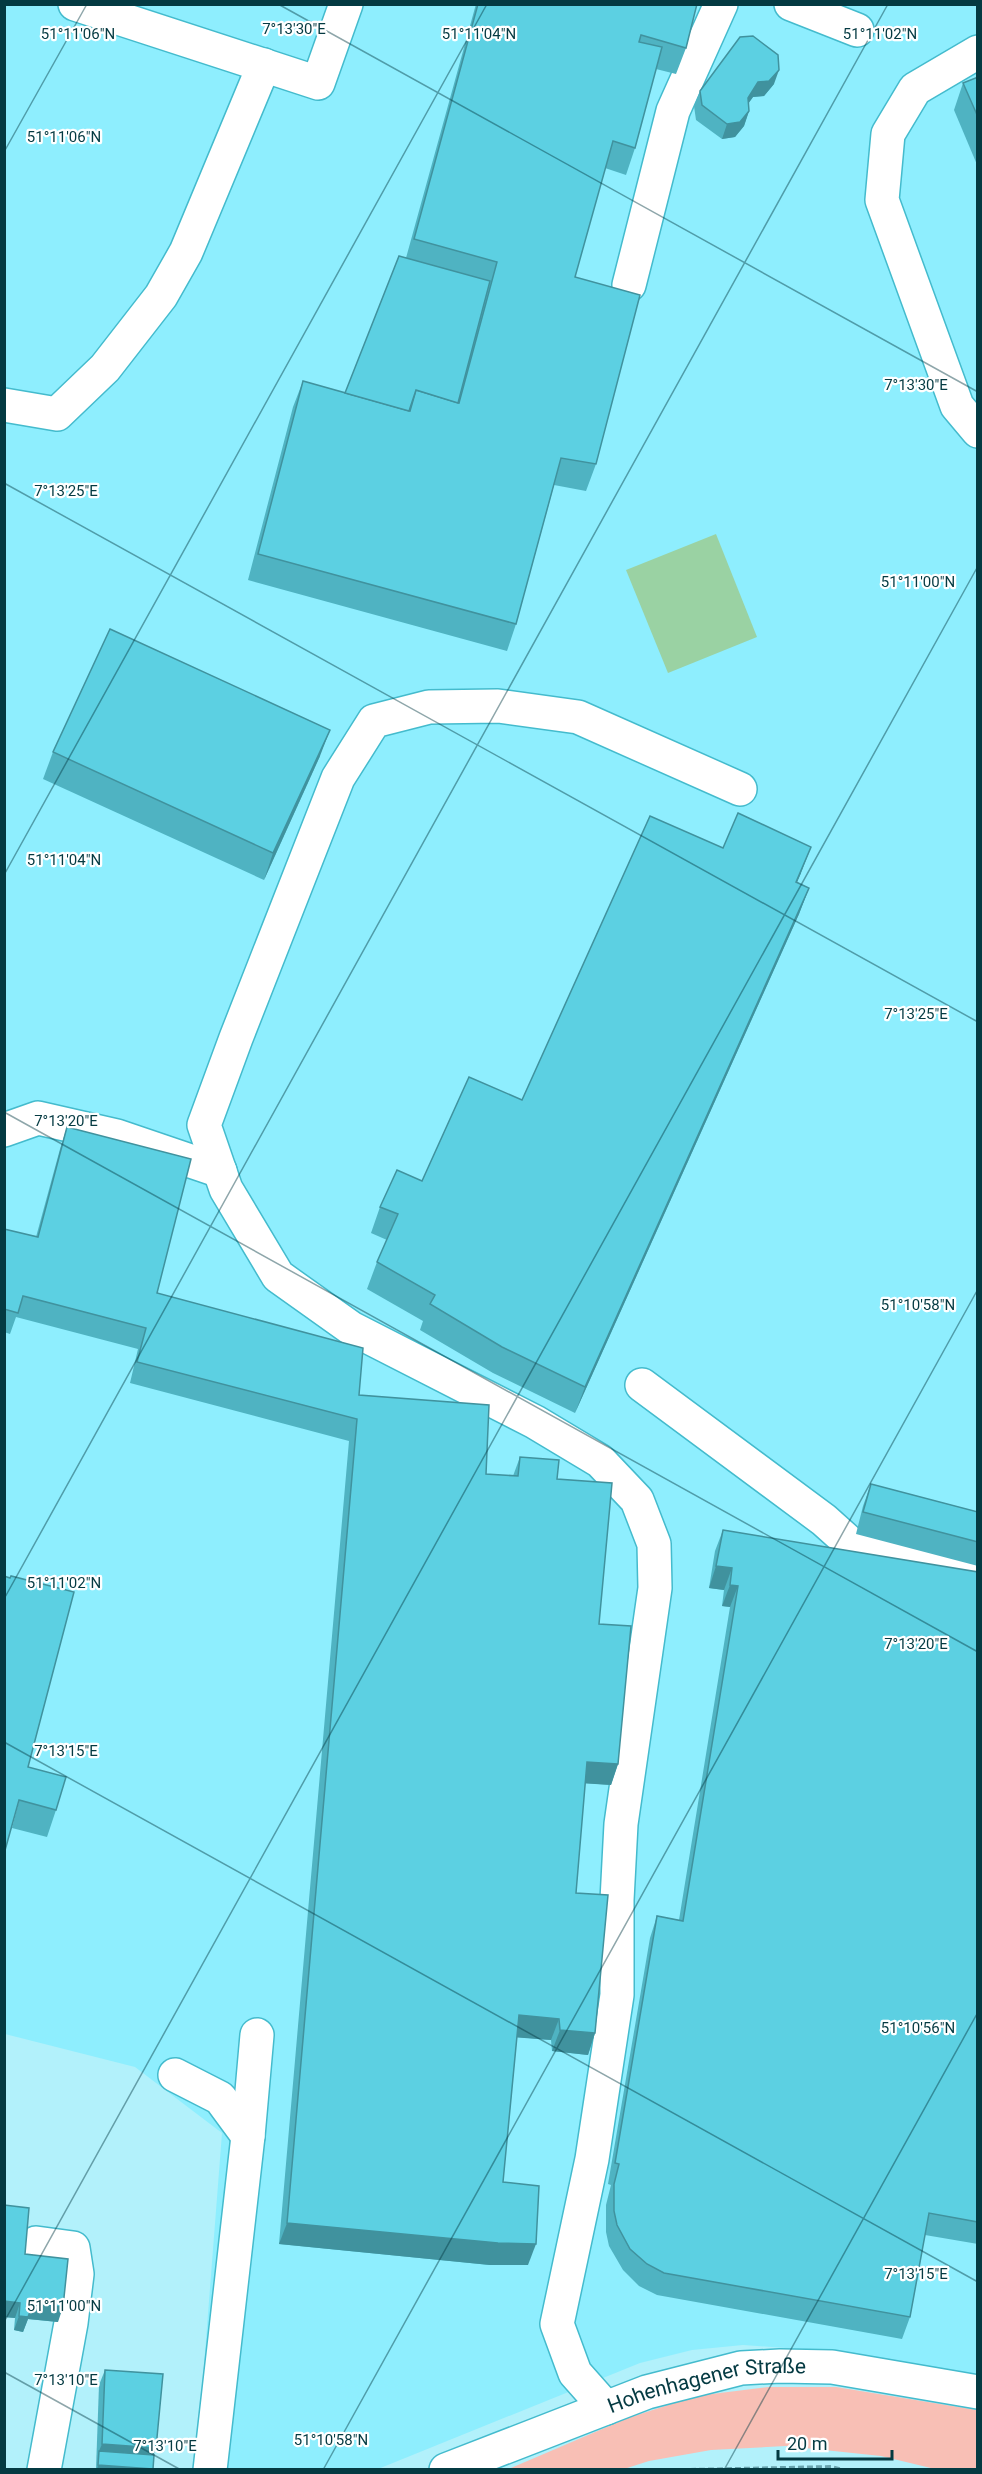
<svg xmlns="http://www.w3.org/2000/svg" width="982" height="2474" font-family="Roboto,sans-serif">
  <style>
    .built { fill: #8eeefe }
    .green { fill: #f8bfb5 }
    .water { fill: #9ad2a3 }
    .lines { fill: none; stroke-linecap: round; stroke-linejoin: round }
    .minor-casing { stroke: #44bbcd; stroke-width: 36 }
    .path { stroke: #68a3ad; stroke-width: 4; stroke-dasharray: 6 3; stroke-linecap: butt }
    .minor { stroke: #fff; stroke-width: 33 }
    .wall { fill: #4fb3c2 }
    .shaded-wall { fill: #40929e }
    .building { fill: #5cd0e2; stroke: #40929e; stroke-width: 1.5 }
    .ticks { fill: none; stroke: #043a42; stroke-width: 1.5; stroke-opacity: 0.45 }
    .labels { text-anchor: middle; stroke-width: 4.5; stroke-linejoin: round; paint-order: stroke }
    .street-label { font-size: 21px; fill: #043a42; stroke: #fff }
    .ticks-label { font-size: 15px; text-anchor: middle; fill: #043a42; stroke: #fff; stroke-width: 4.5; stroke-linejoin: round; paint-order: stroke }
  </style>
  <rect width="100%" height="100%" fill="#b2f1fb"/>
  <polygon class="built" points="4,5 977,5 977,2374 848,2354 786,2348 743,2345 692,2350 640,2363 378,2469 196,2469 222,2133 135,2067 5,2034"/>
  <polygon class="green" points="768,2387 836,2387 977,2410 977,2469 935,2469 881,2456 786,2446 711,2450 649,2461 624,2469 506,2470 628,2418 696,2396"/>
  <polygon class="water" points="716,534 757,637 668,673 626,570"/>
  <g class="lines">
    <g class="minor-casing">
      <g id="minor">
        <polyline points="75,4 318,83 346,4"/>
        <polyline points="791,4 857,30"/>
        <polyline points="978,52 915,89 888,134 882,200 957,406 978,431"/>
        <polyline points="629,285 673,111 721,4"/>
        <polyline points="4,405 57,414 105,368 161,296 186,252 264,65"/>
        <polyline points="4,1130 38,1118 117,1136 220,1171"/>
        <polyline points="642,1385 824,1520 853,1546 978,1576"/>
        <polyline points="175,2075 220,2098 248,2136"/>
        <polyline points="36,2243 73,2248 77,2274 71,2323 44,2470"/>
        <polyline points="606,2408 575,2373 557,2324 592,2159 617,1995 617,1900 621,1824 655,1588 654,1544 637,1500 600,1461 535,1422 351,1328 278,1276 226,1189 204,1125 236,1038 338,778 374,721 429,707 498,706 578,717 740,789"/>
        <polyline points="210,2470 248,2136 257,2035"/>
        <path id="s1" d="M446 2470 647 2392 741 2368 780 2366 832 2367 978 2392"/>
      </g>
    </g>
    <polyline class="path" points="690,2470 831,2467 843,2470"/>
    <use href="#minor" class="minor"/>
  </g>
  <g class="wall">
    <polygon points="476,4 697,4 686,48 676,74 656,69 635,148 626,175 605,168 575,277 596,464 586,491 554,485 516,624 507,651 248,580 293,407 303,381 345,393 406,258"/>
    <polygon points="978,77 978,167 954,110 963,83"/>
    <polygon points="774,84 764,96 753,97 748,104 749,111 744,126 735,137 722,139 696,120 694,106 700,91"/>
    <polygon points="53,752 320,756 264,880 43,779"/>
    <polygon points="723,848 801,873 797,882 809,888 799,914 575,1413 493,1373 420,1330 423,1321 367,1289 377,1262 387,1240 371,1233 380,1207 422,1181 522,1100"/>
    <polygon points="67,1127 157,1293 359,1395 486,1474 513,1476 520,1457 557,1479 599,1624 618,1764 611,1785 585,1783 576,1893 595,2033 588,2055 552,2051 551,2040 517,2037 503,2182 528,2265 490,2265 279,2244 349,1441 130,1383 138,1349 16,1317 10,1334 4,1332 4,1229 36,1237 60,1149"/>
    <polygon points="871,1484 978,1512 978,1566 856,1534 863,1506"/>
    <polygon points="723,1530 978,1572 978,2244 925,2235 910,2317 902,2339 657,2295 639,2286 623,2270 609,2246 606,2232 606,2205 611,2185 608,2184 650,1938 657,1916 679,1920 730,1607 722,1606 724,1590 709,1588 715,1551"/>
    <polygon points="28,1767 56,1810 47,1837 12,1828"/>
    <polygon points="4,2205 25,2254 58,2322 28,2319 23,2332 14,2330 15,2318 4,2317"/>
    <polygon points="105,2370 154,2455 153,2469 96,2469 99,2385"/>
  </g>
  <g class="shaded-wall">
    <polygon points="779,70 774,84 764,96 753,97 742,112 748,98 758,82"/>
    <polygon points="749,111 744,126 735,137 722,139 727,124"/>
    <polygon points="330,730 320,756 264,880 273,853"/>
    <polygon points="811,847 801,873 786,908 796,882"/>
    <polygon points="809,888 799,914 575,1413 585,1387"/>
    <polygon points="716,1566 732,1568 724,1590 709,1588"/>
    <polygon points="730,1585 738,1586 730,1607 722,1606"/>
    <polygon points="587,1762 618,1764 611,1785 579,1783"/>
    <polygon points="519,2015 559,2019 551,2040 511,2037"/>
    <polygon points="560,2030 595,2033 588,2055 552,2051"/>
    <polygon points="287,2223 536,2244 528,2265 490,2265 279,2244"/>
    <polygon points="4,2301 20,2303 15,2318 4,2317"/>
    <polygon points="33,2304 63,2307 58,2322 28,2319 23,2332 14,2330 19,2316"/>
    <polygon points="102,2444 156,2448 151,2463 99,2451"/>
    <polygon points="98,2465 152,2469 97,2469"/>
  </g>
  <g class="building">
    <polygon points="478,4 697,4 686,48 641,35 639,42 662,47 635,148 613,141 575,277 640,295 596,464 561,458 516,624 258,554 303,381 410,411 416,390 459,403 497,262 414,239"/>
    <polygon points="753,36 778,55 779,70 769,81 758,82 748,98 749,111 740,122 727,124 702,105 700,91 740,37"/>
    <polygon points="978,77 978,117 963,83"/>
    <polygon points="399,256 490,281 458,403 416,390 409,411 345,393"/>
    <polygon points="110,629 330,730 273,853 53,752"/>
    <polygon points="738,813 811,847 796,882 809,888 585,1387 502,1347 430,1304 435,1295 377,1262 398,1214 380,1207 397,1170 422,1181 469,1077 522,1100 650,816 723,848"/>
    <polygon points="67,1127 191,1159 157,1293 363,1348 359,1395 489,1405 486,1474 518,1476 520,1457 559,1460 557,1479 612,1483 599,1624 631,1626 618,1764 587,1762 576,1893 608,1895 595,2033 560,2030 559,2019 519,2015 503,2182 539,2186 536,2244 498,2243 287,2223 357,1419 137,1362 146,1328 23,1296 18,1313 4,1309 4,1229 38,1237"/>
    <polygon points="871,1484 978,1512 978,1542 863,1512"/>
    <polygon points="723,1530 978,1572 978,2222 929,2213 910,2317 664,2273 647,2264 630,2249 617,2225 614,2211 614,2184 619,2164 615,2163 657,1916 683,1921 738,1586 730,1585 732,1568 716,1566"/>
    <polygon points="4,1576 10,1578 11,1576 74,1592 28,1767 66,1777 56,1810 19,1800 4,1854"/>
    <polygon points="4,2205 29,2208 25,2254 68,2259 63,2307 33,2304 28,2317 19,2316 20,2303 4,2301"/>
    <polygon points="105,2370 163,2374 156,2448 102,2444"/>
    <polygon points="99,2451 154,2455 153,2469 98,2465"/>
  </g>
  <path class="ticks" d="M278 4 978 392M4 152 87 4M4 483 978 1022M4 875 487 4M4 1112 978 1652M4 1599 888 4M4 1742 978 2282M4 2322 978 566M4 2372 181 2470M323 2470 978 1289M724 2470 978 2012"/>
  <g class="labels">
    <g class="street-label">
      <text dy="7" stroke="none"><textPath href="#s1" startOffset="276">Hohenhagener Straße</textPath></text>
    </g>
  </g>
  <g class="ticks-label">
    <text x="294" y="34">7°13'30"E</text>
    <text x="78" y="39">51°11'06"N</text>
    <text x="479" y="39">51°11'04"N</text>
    <text x="880" y="39">51°11'02"N</text>
    <text x="64" y="142">51°11'06"N</text>
    <text x="916" y="390">7°13'30"E</text>
    <text x="66" y="496">7°13'25"E</text>
    <text x="918" y="587">51°11'00"N</text>
    <text x="64" y="865">51°11'04"N</text>
    <text x="916" y="1019">7°13'25"E</text>
    <text x="66" y="1126">7°13'20"E</text>
    <text x="918" y="1310">51°10'58"N</text>
    <text x="64" y="1588">51°11'02"N</text>
    <text x="916" y="1649">7°13'20"E</text>
    <text x="66" y="1756">7°13'15"E</text>
    <text x="918" y="2033">51°10'56"N</text>
    <text x="916" y="2279">7°13'15"E</text>
    <text x="64" y="2311">51°11'00"N</text>
    <text x="66" y="2385">7°13'10"E</text>
    <text x="331" y="2445">51°10'58"N</text>
    <text x="165" y="2451">7°13'10"E</text>
  </g>
  <rect width="982" height="2474" fill="none" stroke="#043a42" stroke-width="12"/>
  <path d="M778 2450v9h114v-9" fill="none" stroke="#043a42" stroke-width="3"/>
  <text x="787" y="2450" font-size="18" fill="#043a42" stroke="#ffffff" stroke-width="4.5" paint-order="stroke">20 m</text>
</svg>
